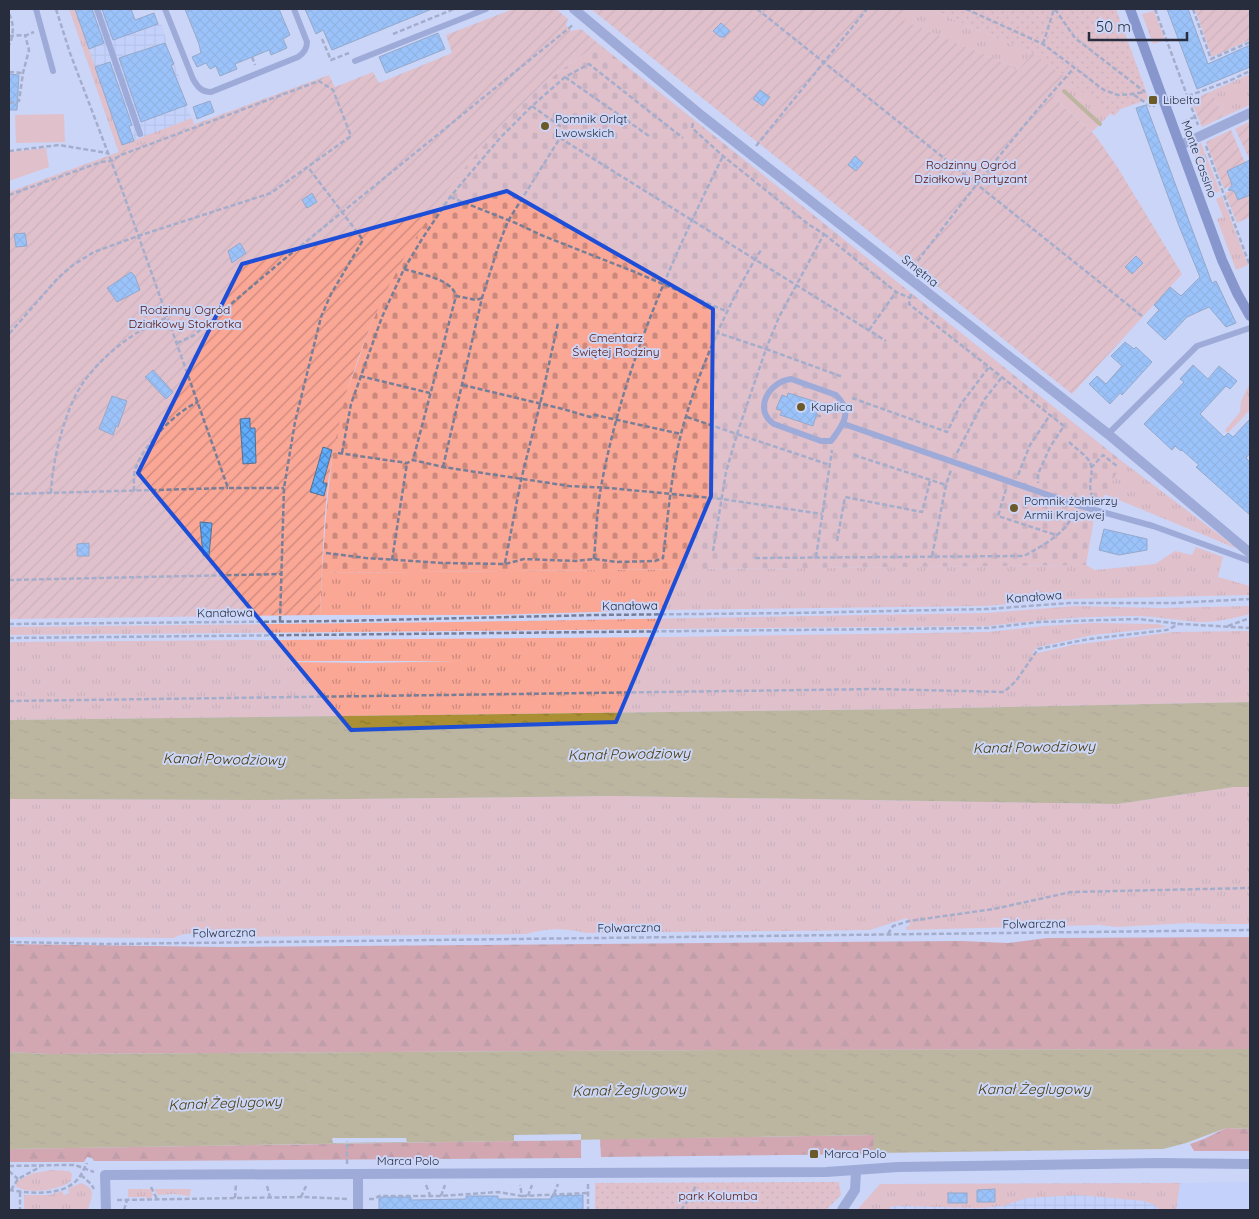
<svg xmlns="http://www.w3.org/2000/svg" width="1259" height="1219" font-family="Quicksand,sans-serif">
  <style>
    .built { fill: #bdccfd }
    .industrial { fill: url(#industrial-grid) }
    .grass { fill: url(#grass-tufts); fill-rule: evenodd }
    .forest { fill: url(#forest-firs) }
    .cemetery { fill: url(#cemetery-stones) }
    .park { fill: url(#park-dots) }
    .garden { fill: url(#garden-furrows) }
    .pitch { fill: #fba796 }
    .water { fill: url(#water-ripples) }
    .pier { fill: #cbd6f8 }
    .lines { fill: none; stroke-linecap: round; stroke-linejoin: round }
    .stream { stroke: #ab8f34; stroke-width: 4 }
    .building { fill: url(#building-cross-hatch); stroke: #557190 }
    .path { stroke: #777f98; stroke-width: 2.5; stroke-dasharray: 5 2.5; stroke-linecap: butt }
    .lane { stroke: #6979b3; stroke-width: 6 }
    .street { stroke: #6979b3; stroke-width: 10 }
    .secondary { stroke: #38499c; stroke-width: 10 }
    .marked { fill: none; stroke: #1d4ed8; stroke-width: 4; stroke-linejoin: round }
    .poi-dot { fill: #6c5b29; stroke: #cbd6f8; stroke-width: 2 }
    .labels { text-anchor: middle; stroke-width: 4; stroke-linejoin: round; paint-order: stroke }
    .poi-label { font-size: 12px; fill: #282d3d; stroke: #cbd6f8; text-anchor: start }
    .street-label { font-size: 12px; fill: #282d3d; stroke: #cbd6f8 }
    .park-label { font-size: 12px; fill: #581309; stroke: #cbd6f8 }
    .water-label { font-size: 14px; font-style: italic; fill: #473804; stroke: #cbd6f8 }
  </style>
  <defs>
    <pattern id="industrial-grid" width="8" height="8" patternUnits="userSpaceOnUse" patternTransform="scale(1.25)"><rect width="8" height="8" fill="#bdccfd"/><path d="M0 4h8M4 0v8" fill="none" stroke="#a2b0da"/></pattern>
    <pattern id="grass-tufts" width="24" height="20" patternUnits="userSpaceOnUse" patternTransform="scale(1.25)"><rect width="24" height="20" fill="#fba796"/><path d="M3 7l-1-3M5 7V3M7 7l1-3M15 17l-1-3M17 17v-4M19 17l1-3" fill="none" stroke="#cb887c"/></pattern>
    <pattern id="forest-firs" width="22" height="20" patternUnits="userSpaceOnUse" patternTransform="scale(1.25)"><rect width="22" height="20" fill="#dc6f5c"/><path d="M5 1l3.5 6h-7zM16 11l3.5 6h-7z" fill="#b25c4d"/></pattern>
    <pattern id="cemetery-stones" width="16" height="16" patternUnits="userSpaceOnUse" patternTransform="scale(1.25)"><rect width="16" height="16" fill="#fba796"/><path d="M2 7V4a2 2 0 0 1 4 0v3zM10 15v-3a2 2 0 0 1 4 0v3z" fill="#cb887c"/></pattern>
    <pattern id="park-dots" width="8" height="8" patternUnits="userSpaceOnUse" patternTransform="scale(1.25)"><rect width="8" height="8" fill="#fba796"/><path d="M2 2h.1M6 6h.1" fill="none" stroke="#cb887c" stroke-width="1.8" stroke-linecap="round"/></pattern>
    <pattern id="garden-furrows" width="10" height="10" patternUnits="userSpaceOnUse" patternTransform="scale(1.25)"><rect width="10" height="10" fill="#fba796"/><path d="M-1 1l2-2M0 10L10 0M9 11l2-2" fill="none" stroke="#cb887c"/></pattern>
    <pattern id="water-ripples" width="26" height="14" patternUnits="userSpaceOnUse" patternTransform="scale(1.25)"><rect width="26" height="14" fill="#ab8f34"/><path d="M2 4q2-2 4 0t4 0M15 11q2-2 4 0t4 0" fill="none" stroke="#8b752d"/></pattern>
    <pattern id="building-cross-hatch" width="8" height="8" patternUnits="userSpaceOnUse" patternTransform="scale(1.25)"><rect width="8" height="8" fill="#60adfe"/><path d="M0 0l8 8M0 8l8-8" fill="none" stroke="#4f8dcf"/></pattern>
  </defs>
  <rect width="100%" height="100%" fill="#cbd6f8"/>
  <polygon class="built" points="1250,1182 1250,1210 1176,1210 1180,1183"/>
  <g class="industrial">
    <polygon points="69,9 122,9 127,22 154,13 158,24 162,25 166,39 166,43 181,81 178,83 194,124 119,153"/>
    <polygon points="1180,1183 1176,1210 857,1210 880,1184"/>
  </g>
  <g class="grass">
    <polygon points="69,9 75,9 122,145 192,118 194,124 119,153"/>
    <polygon points="912,9 929,9 1032,53 1018,72 1004,63 903,21"/>
    <polygon points="1154,11 1165,40 1153,44 1142,14"/>
    <polygon points="1250,74 1250,105 1223,117 1212,91"/>
    <polygon points="1068,79 1111,113 1092,132 1053,97"/>
    <polygon points="1197,143 1201,143 1220,191 1209,196 1193,151"/>
    <polygon points="1222,196 1248,265 1236,270 1217,219 1223,217 1216,199"/>
    <polygon points="1250,383 1250,410 1228,433 1225,430 1240,412 1241,401"/>
    <polygon points="1123,462 1238,549 1104,494"/>
    <polygon points="1196,547 1223,557 1218,577 1250,586 1250,595 1071,599 985,606 663,610 487,615 320,615 322,573 1086,565 1095,570 1155,564 1175,551 1192,555"/>
    <path d="M1075 606 1161 608 1250 606V614C1235 618 1221 621 1205 622 1182 622 1159 616 1136 616 1086 616 1037 620 988 626L9 635V627L457 622 987 613Z"/>
    <path d="M1092 623 1157 624 1168 627 1093 635 1038 647 1032 653H1038L1073 645 1173 632 1250 631V702L910 709 9 720V642L666 637 988 632 1044 626ZM457 661 368 663 294 662V661Z"/>
    <path d="M1234 787H1250V924H1212L1189 923 1117 927 1099 925 907 930 906 927 910 925 907 918 870 930 585 933C567 928 544 928 527 934L226 937C213 933 185 931 174 938L9 937V799L264 800 613 796 1117 804Z"/>
    <path d="M52 1170 69 1171 72 1174 71 1181C61 1190 25 1196 15 1185L16 1181 34 1173Z"/>
    <path d="M81 1183C98 1189 91 1198 88 1210H24V1195H49L62 1191 64 1195 69 1193 68 1189Z"/>
    <polygon points="1180,1183 1176,1210 1159,1210 1155,1205 1144,1201 1079,1195 1027,1198 1002,1206 981,1208 898,1206 890,1207 890,1210 857,1210 880,1184"/>
    <polygon points="128,1189 151,1189 153,1195 151,1198 147,1199 146,1197 128,1197"/>
    <polygon points="154,1189 191,1189 190,1196 174,1194 158,1195"/>
  </g>
  <g class="forest">
    <polygon points="1250,937 1250,1049 723,1050 49,1054 9,1052 9,944 225,947 961,941 1008,943 1047,938"/>
    <polygon points="1226,1128 1250,1129 1250,1151 1194,1151 1190,1144 1204,1139"/>
    <polygon points="875,1135 873,1154 601,1157 600,1139"/>
    <polygon points="581,1140 581,1158 151,1161 94,1161 92,1158 87,1157 84,1162 9,1162 9,1149"/>
  </g>
  <path class="cemetery" d="M599 44 1123 462 1096 510 1094 519 1086 565 322 573C326 515 329 456 344 400 347 388 353 376 357 364 369 327 384 291 404 257 441 190 493 129 550 79 565 66 583 55 599 44Z"/>
  <g class="park">
    <polygon points="929,9 1116,9 1149,99 1121,109 1114,116 1032,53"/>
    <polygon points="839,1182 841,1195 826,1210 595,1210 595,1183"/>
  </g>
  <g class="garden">
    <path d="M513 9H556L568 19 566 25 571 31 581 29 599 44C583 55 565 66 550 79 464 154 396 251 358 359 354 373 347 387 344 402 338 428 332 456 328 483 323 527 322 571 320 615L9 619V192L329 75 335 87 373 72 379 83 452 53 446 35Z"/>
    <polygon points="591,9 912,9 904,21 1004,63 1018,71 1032,53 1068,79 1053,97 1095,135 1118,168 1182,274 1072,394"/>
    <polygon points="1195,9 1248,9 1250,13 1250,40 1212,57"/>
    <polygon points="1212,91 1223,117 1202,127 1191,100"/>
    <polygon points="1250,121 1250,160 1235,129"/>
    <polygon points="1231,130 1245,163 1227,171 1232,185 1224,189 1206,142"/>
    <polygon points="1232,190 1234,191 1238,200 1250,195 1250,217 1237,223 1225,193"/>
  </g>
  <g class="pitch">
    <polygon points="64,114 65,142 16,143 15,115"/>
    <polygon points="46,148 49,167 9,181 9,152"/>
  </g>
  <g class="water">
    <polygon points="1250,702 1250,787 1234,787 1117,804 613,796 264,800 9,799 9,720 910,709"/>
    <polygon points="1250,1049 1250,1129 1226,1128 1186,1143 1163,1149 873,1153 874,1135 9,1149 9,1052 49,1054 723,1050"/>
  </g>
  <g class="pier">
    <polygon points="581,1134 581,1140 514,1141 514,1135"/>
    <polygon points="332,1138 406,1138 407,1142 333,1143"/>
  </g>
  <g class="lines">
    <polyline class="stream" points="1064,91 1100,124"/>
  </g>
  <g class="building">
    <polygon points="75,9 92,9 104,43 89,49"/>
    <polygon points="102,9 131,9 135,20 154,13 158,24 113,40"/>
    <polygon points="185,9 279,9 290,35 283,39 287,48 271,55 269,50 235,64 237,69 220,76 216,66 210,69 206,63 197,67 192,57 201,53 199,44"/>
    <polygon points="305,9 432,9 332,50 323,30 316,34"/>
    <polygon points="1167,9 1188,9 1208,64 1250,45 1250,67 1197,89"/>
    <polygon points="721,23 730,31 724,37 720,37 713,31"/>
    <polygon points="438,33 445,49 386,73 379,57"/>
    <polygon points="165,43 174,64 171,65 187,105 141,122 119,58"/>
    <polygon points="110,62 132,125 129,126 134,141 122,145 95,67"/>
    <polygon points="9,74 19,75 17,110 9,110"/>
    <polygon points="760,90 770,97 763,106 753,99"/>
    <polygon points="210,101 214,112 197,119 193,107"/>
    <polygon points="1146,105 1212,283 1216,281 1236,323 1226,327 1209,307 1187,317 1165,340 1147,323 1159,310 1154,305 1170,287 1181,296 1200,277 1179,226 1138,114 1136,108"/>
    <polygon points="855,156 863,163 856,171 848,165"/>
    <polygon points="1250,160 1250,195 1238,200 1234,191 1228,190 1232,185 1227,171"/>
    <polygon points="312,193 317,202 307,208 302,200"/>
    <polygon points="25,233 27,246 16,247 14,234"/>
    <polygon points="240,243 246,253 232,263 228,251"/>
    <polygon points="1136,256 1143,263 1132,274 1125,267"/>
    <polygon points="131,272 135,276 140,290 117,302 107,288"/>
    <polygon points="1125,342 1134,349 1136,347 1152,362 1122,395 1120,393 1110,404 1089,384 1097,376 1106,384 1122,366 1111,356"/>
    <polygon points="1193,365 1208,379 1219,366 1237,381 1230,389 1226,386 1200,414 1224,437 1228,433 1233,437 1250,419 1250,453 1246,458 1250,462 1250,515 1196,467 1199,465 1182,450 1181,451 1175,446 1172,450 1144,424 1184,382 1180,379"/>
    <polygon points="153,370 173,392 166,399 145,377"/>
    <polygon points="788,393 820,403 813,426 780,415 782,411 776,409 782,395 787,397"/>
    <polygon points="112,396 127,401 118,427 116,426 113,435 99,429"/>
    <polygon points="250,418 250,428 255,428 256,463 243,464 240,419"/>
    <polygon points="323,447 332,450 323,483 327,483 324,496 310,492"/>
    <polygon points="200,522 212,523 209,556 203,556"/>
    <polygon points="1104,529 1147,539 1147,550 1119,555 1099,550"/>
    <polygon points="89,543 89,556 77,556 77,544"/>
    <polygon points="995,1189 995,1202 977,1202 977,1190"/>
    <rect x="948" y="1193" width="19" height="10"/>
    <polygon points="583,1195 583,1210 379,1210 379,1197 411,1197 411,1200 466,1199 466,1196 498,1196 498,1199 551,1199 551,1196"/>
  </g>
  <g class="lines">
    <g class="path">
      <polyline points="56,9 70,53 121,187 228,488 284,488"/>
      <polyline points="757,9 1142,316"/>
      <polyline points="966,9 1043,44 1104,90 1118,95 1133,94 1145,92"/>
      <polyline points="1055,9 1075,38 1145,92"/>
      <polyline points="1155,9 1198,125"/>
      <polyline points="1193,9 1211,59 1250,42"/>
      <path d="M9 14C14 22 14 36 9 45"/>
      <polyline points="393,34 454,9"/>
      <polyline points="9,36 27,35 34,32"/>
      <polyline points="322,39 331,60 349,53"/>
      <polyline points="1043,44 1054,9"/>
      <polyline points="252,57 255,65"/>
      <polyline points="9,72 23,73"/>
      <polyline points="565,77 649,136"/>
      <polyline points="1134,95 1152,107 1155,105"/>
      <polyline points="1188,96 1229,81 1250,71"/>
      <polyline points="9,103 19,101 23,73 29,50 25,35"/>
      <polyline points="532,106 560,126 555,134 560,138"/>
      <polyline points="1183,122 1195,117"/>
      <polyline points="693,123 692,128 723,156 808,224 824,234 779,317 766,349 718,333"/>
      <polyline points="756,146 867,9"/>
      <polyline points="1206,146 1250,266"/>
      <polyline points="9,151 59,145 107,153"/>
      <polyline points="9,195 101,162 111,161 121,155 319,81 333,90 351,136 271,193 138,236 94,252 73,265 58,278 9,334"/>
      <polyline points="450,197 518,224 541,235 635,272 728,312"/>
      <polyline points="824,234 896,292 910,298"/>
      <path d="M913 267C965 199 1017 131 1074 68"/>
      <path d="M404 269C420 274 452 279 456 296"/>
      <polyline points="911,294 909,304 1064,426 1050,447 1038,474 1038,483"/>
      <polyline points="482,298 476,300 456,296 413,460 443,467 569,486 610,488 722,499 822,514"/>
      <polyline points="869,330 896,292"/>
      <polyline points="177,343 193,336 282,261 574,24"/>
      <polyline points="360,376 430,393"/>
      <polyline points="463,385 563,409 590,417 595,415 681,434"/>
      <polyline points="852,398 947,432 961,404 989,367"/>
      <polyline points="816,415 823,417"/>
      <polyline points="687,417 737,434 766,349 843,377"/>
      <path d="M1069 442C1075 448 1086 455 1090 462 1095 474 1086 485 1093 498L1092 500"/>
      <polyline points="338,453 407,463 413,460"/>
      <polyline points="342,453 351,404 382,317 404,269 422,239 450,197 500,138 532,106 565,77 589,64 683,138"/>
      <polyline points="957,453 984,400 1002,377"/>
      <polyline points="854,455 946,485"/>
      <polyline points="443,467 482,298 499,244 508,221 560,138 886,341"/>
      <polyline points="1091,468 1103,455 1118,467"/>
      <polyline points="1018,475 1030,445 1050,415"/>
      <polyline points="1006,489 998,516 1056,535"/>
      <path d="M134 491C134 483 133 475 136 467 144 445 176 411 198 402"/>
      <path d="M51 493C52 462 65 408 83 383 103 354 136 330 168 317"/>
      <polyline points="9,494 228,488"/>
      <polyline points="837,541 845,497 922,512 930,481"/>
      <polyline points="713,551 726,472 737,434 830,465"/>
      <path d="M326 553 366 558 443 563 505 564 524 559 576 561 594 559 617 562 655 561 663 558C668 517 671 474 681 434 696 376 729 300 761 250"/>
      <polyline points="932,556 946,485 951,470"/>
      <polyline points="816,557 832,450"/>
      <path d="M755 558 1024 556C1044 545 1065 534 1074 513"/>
      <path d="M594 559C596 535 597 510 601 487 623 368 670 263 723 156"/>
      <polyline points="392,560 407,463"/>
      <polyline points="505,563 521,480 542,396 558,323"/>
      <polyline points="9,580 282,574"/>
      <polyline points="280,621 284,488 295,422 321,317 331,294 363,240 308,167"/>
      <polyline points="9,624 339,621 596,615 794,613 988,609 1069,603 1174,603 1250,599"/>
      <polyline points="1228,626 1250,618"/>
      <polyline points="9,638 988,628 1039,622 1138,619 1181,624 1250,628"/>
      <polyline points="9,701 877,689 1004,692 1016,681 1038,649 1089,639 1167,630 1179,624"/>
      <polyline points="888,934 893,926 909,921 994,909 1071,892 1250,888"/>
      <polyline points="9,942 107,944 1250,930"/>
      <polyline points="347,1164 347,1141"/>
      <polyline points="9,1166 66,1165 75,1165 94,1172"/>
      <polyline points="9,1171 18,1179"/>
      <polyline points="81,1175 91,1184 94,1189"/>
      <polyline points="588,1184 588,1210"/>
      <polyline points="426,1185 430,1195"/>
      <polyline points="267,1186 270,1197"/>
      <polyline points="151,1187 157,1199"/>
      <path d="M9 1190C29 1193 61 1197 77 1180 81 1176 84 1169 87 1163"/>
      <polyline points="11,1190 18,1179 40,1167"/>
      <polyline points="20,1192 20,1210"/>
      <polyline points="554,1194 558,1184"/>
      <polyline points="441,1196 445,1185"/>
      <polyline points="522,1196 588,1193"/>
      <polyline points="528,1196 532,1185"/>
      <polyline points="301,1197 306,1186"/>
      <polyline points="235,1198 236,1184"/>
      <polyline points="369,1199 374,1199 379,1196 441,1196 498,1192 522,1196 520,1185"/>
      <polyline points="117,1200 303,1197 348,1199"/>
      <polyline points="124,1210 127,1200"/>
      <polyline points="681,1210 692,1195 696,1184"/>
    </g>
    <g class="lane">
      <polyline points="36,9 53,71"/>
      <polyline points="97,9 140,134"/>
      <path d="M165 9 193 79C197 86 201 92 211 92L298 57C304 53 307 49 307 42L294 9"/>
      <polyline points="355,61 486,9"/>
      <path d="M791 379 836 395C853 412 844 424 831 441H821L774 424C753 410 768 382 791 379Z"/>
      <polyline points="844,424 1077,505 1153,526 1250,561"/>
      <polyline points="1108,434 1197,346 1250,328"/>
    </g>
    <g class="street">
      <polyline points="574,9 702,116 1108,434 1250,553"/>
      <polyline points="1181,145 1250,113"/>
      <polyline points="106,1210 105,1175 826,1172 898,1167 1159,1163 1250,1164"/>
      <polyline points="358,1210 358,1174"/>
      <polyline points="842,1210 855,1190 856,1171"/>
    </g>
    <polyline class="secondary" points="1130,9 1222,260 1237,293 1250,316"/>
  </g>
  <path d="M0 0H1259V1219H0ZM507 191 713 309 711 496 616 722 351 730 138 473 242 264Z" fill="#cbd6f8" fill-opacity=".55" fill-rule="evenodd"/>
  <path class="marked" d="M507 191 713 309 711 496 616 722 351 730 138 473 242 264Z"/>
  <g class="poi-dot">
    <rect x="1148" y="95" width="10" height="10" rx="2.5"/>
    <circle cx="545" cy="126" r="5"/>
    <circle cx="801" cy="407" r="5"/>
    <circle cx="1014" cy="508" r="5"/>
    <rect x="809" y="1149" width="10" height="10" rx="2.5"/>
  </g>
  <g class="labels">
    <g class="poi-label">
      <text x="1163" y="104">Libelta</text>
      <text x="555" y="123">Pomnik Orląt<tspan x="555" dy="14">Lwowskich</tspan></text>
      <text x="811" y="411">Kaplica</text>
      <text x="1024" y="505">Pomnik żołnierzy<tspan x="1024" dy="14">Armii Krajowej</tspan></text>
      <text x="824" y="1158">Marca Polo</text>
    </g>
    <g class="street-label">
      <text transform="translate(1199 159) rotate(70)" y="4">Monte Cassino</text>
      <text transform="translate(920 271) rotate(39)" y="4">Smętna</text>
      <text transform="translate(1034 597) rotate(-4)" y="4">Kanałowa</text>
      <text transform="translate(630 606) rotate(-1)" y="4">Kanałowa</text>
      <text transform="translate(225 613) rotate(-1)" y="4">Kanałowa</text>
      <text transform="translate(1034 924) rotate(-1)" y="4">Folwarczna</text>
      <text transform="translate(629 928) rotate(-1)" y="4">Folwarczna</text>
      <text transform="translate(224 933) rotate(-1)" y="4">Folwarczna</text>
      <text x="408" y="1165">Marca Polo</text>
    </g>
    <g class="park-label">
      <text x="971" y="169">Rodzinny Ogród<tspan x="971" dy="14">Działkowy Partyzant</tspan></text>
      <text x="185" y="314">Rodzinny Ogród<tspan x="185" dy="14">Działkowy Stokrotka</tspan></text>
      <text x="616" y="342">Cmentarz<tspan x="616" dy="14">Świętej Rodziny</tspan></text>
      <text x="718" y="1200">park Kolumba</text>
    </g>
    <g class="water-label">
      <text transform="translate(1034 747) rotate(-1)" y="5">Kanał Powodziowy</text>
      <text transform="translate(629 754) rotate(-1)" y="5">Kanał Powodziowy</text>
      <text transform="translate(224 759) rotate(1)" y="5">Kanał Powodziowy</text>
      <text x="1034" y="1094">Kanał Żeglugowy</text>
      <text transform="translate(629 1090) rotate(-1)" y="5">Kanał Żeglugowy</text>
      <text transform="translate(225 1103) rotate(-2)" y="5">Kanał Żeglugowy</text>
    </g>
  </g>
  <rect width="1259" height="1219" fill="none" stroke="#282d3d" stroke-width="20"/>
  <path d="M1089 32v8h98v-8" fill="none" stroke="#282d3d" stroke-width="2.5"/>
  <text x="1096" y="32" font-size="15" fill="#282d3d" stroke="#cbd6f8" stroke-width="4" paint-order="stroke">50 m</text>
</svg>
